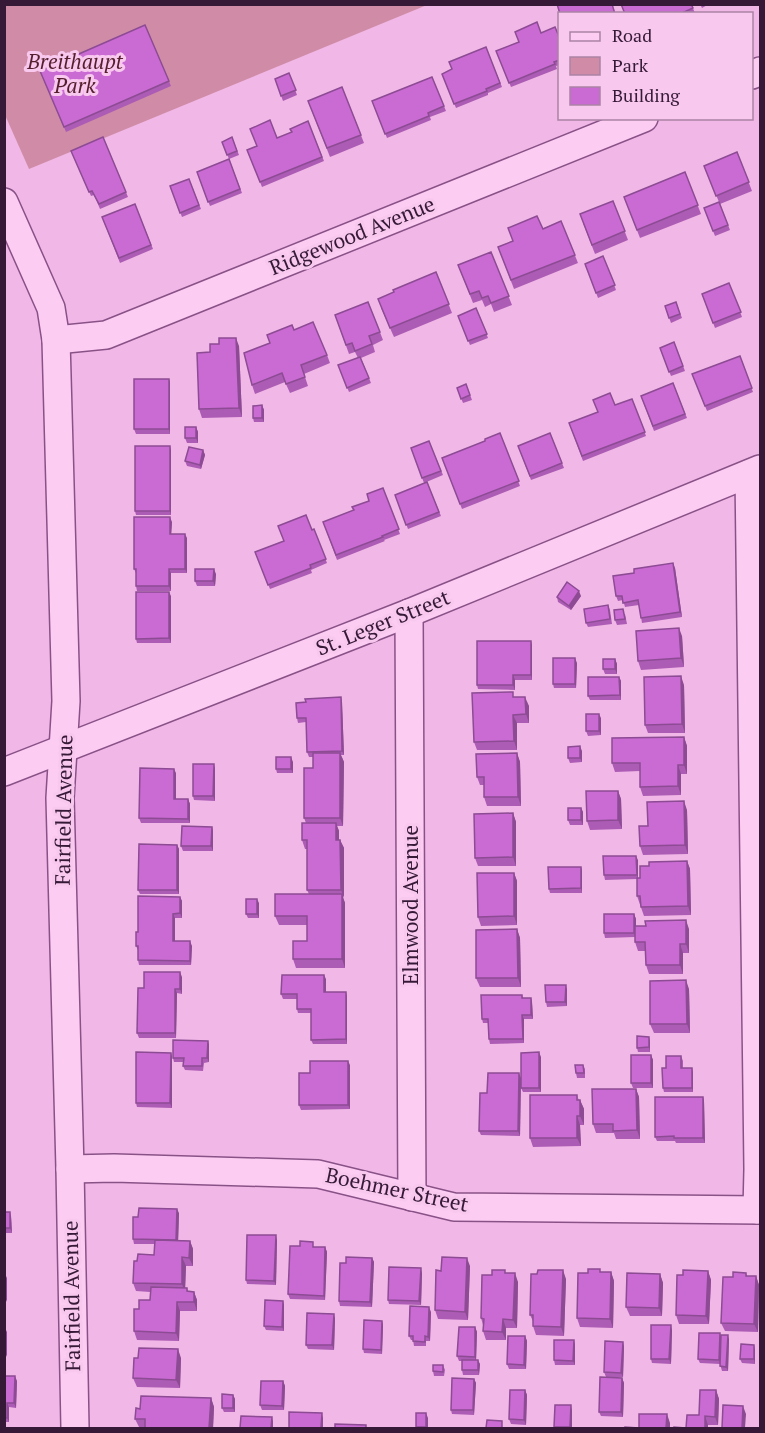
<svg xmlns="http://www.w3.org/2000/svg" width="765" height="1433" font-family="'PT Serif',serif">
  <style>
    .green { fill: #d08ca7 }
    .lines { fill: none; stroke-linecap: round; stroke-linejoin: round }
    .minor-casing { stroke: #895287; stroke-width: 30 }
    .minor { stroke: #fcccf3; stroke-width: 27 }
    .wall { fill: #ad5cb5 }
    .shaded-wall { fill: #8d4b94 }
    .building { fill: #c96bd3; stroke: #8d4b94; stroke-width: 1.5 }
    .labels { text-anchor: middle; stroke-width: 6; stroke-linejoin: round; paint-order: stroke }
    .park-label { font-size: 21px; font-style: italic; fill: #541e2c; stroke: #f8c8ef }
    .street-label { font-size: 21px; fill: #351936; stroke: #f8c8ef }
  </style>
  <rect width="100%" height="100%" fill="#f1b8e7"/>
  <polygon class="green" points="4,5 427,5 29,169 5,115"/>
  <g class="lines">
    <g class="minor-casing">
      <g id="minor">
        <polyline points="752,75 760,71"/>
        <polyline points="4,202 51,308 56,340 66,701 60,798 70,1169 75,1428"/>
        <polyline points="56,340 106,335 644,118"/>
        <polyline points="749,474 758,1169 757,1210"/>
        <polyline points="409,613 412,1197"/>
        <polyline points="4,772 409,613 760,469"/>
        <polyline points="70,1169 114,1168 318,1174 454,1207 760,1210"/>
      </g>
    </g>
    <use href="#minor" class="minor"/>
  </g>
  <g class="wall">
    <polygon points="691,4 695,13 693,14 625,14"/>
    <polygon points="700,4 709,4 702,8"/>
    <polygon points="145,25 171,86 66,132 40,71"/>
    <polygon points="541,33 560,39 560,65 556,66 557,69 511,87 496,51"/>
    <polygon points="486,47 502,87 488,93 488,95 456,108 442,74 452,70"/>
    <polygon points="289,73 297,95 283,101 275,79"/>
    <polygon points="432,77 446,111 430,117 431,120 387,138 372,101"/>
    <polygon points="342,87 364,143 330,157 308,101"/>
    <polygon points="308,121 324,161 262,187 247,150 292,132"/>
    <polygon points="103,137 128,197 100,209 94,195 91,196 71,151"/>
    <polygon points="232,137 239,155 229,159 242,193 210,206 197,172 229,159 222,142"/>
    <polygon points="737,152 752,191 720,204 730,230 715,236 704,208 719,202 704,166"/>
    <polygon points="685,172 701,214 640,238 624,197"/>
    <polygon points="189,179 201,209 182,217 170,186"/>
    <polygon points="613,201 628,240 595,254 583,223"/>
    <polygon points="135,204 153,249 120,263 102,217"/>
    <polygon points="561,221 578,263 514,289 498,247"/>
    <polygon points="491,252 512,305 494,312 491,304 485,307 482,300 473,303 458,265"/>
    <polygon points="603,256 616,290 598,298 585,264"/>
    <polygon points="436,272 452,313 394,337 381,308 394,293"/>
    <polygon points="729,283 742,317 715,328 702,294"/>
    <polygon points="368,302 383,340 373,345 375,352 361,358 371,383 349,392 338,365 358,358 355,352 349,354 335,315"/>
    <polygon points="676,302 682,318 671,323 665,306"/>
    <polygon points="476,308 488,338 470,345 458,316"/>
    <polygon points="294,330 327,355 330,363 304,374 308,386 290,393 285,382 255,394 252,385 270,343"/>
    <polygon points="674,342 685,371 671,376 660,348"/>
    <polygon points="239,346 242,417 202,418 199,409 210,352"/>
    <polygon points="740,356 753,392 707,411 692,374"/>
    <polygon points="169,379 170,383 170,434 136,434 134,429"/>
    <polygon points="673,383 687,418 654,431 641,396"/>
    <polygon points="466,384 472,400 463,403 457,388"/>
    <polygon points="632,399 646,436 583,461 569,423"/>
    <polygon points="262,405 264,410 264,422 254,422 253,418"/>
    <polygon points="196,427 198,432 198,443 187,443 185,438"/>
    <polygon points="500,433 520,486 462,509 442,458 485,441"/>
    <polygon points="550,433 564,468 531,480 518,446"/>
    <polygon points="429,441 443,475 424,483 411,448"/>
    <polygon points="171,450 171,515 136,515 135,511"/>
    <polygon points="203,450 205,455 201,469 187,466 185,461"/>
    <polygon points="427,482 441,516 408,529 395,495"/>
    <polygon points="383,488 400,534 384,540 385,541 337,560 323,522 354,510 369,501"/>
    <polygon points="172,522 171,534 187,538 187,573 171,573 171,591 137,591 136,586 136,573 134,569"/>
    <polygon points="314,529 327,563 311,570 312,573 270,589 255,552"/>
    <polygon points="675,568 682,617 642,623 639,605 625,607 623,600 618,601 616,596"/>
    <polygon points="216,574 215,586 197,586 195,581"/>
    <polygon points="171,596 171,643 137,643 136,639"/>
    <polygon points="581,596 571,610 558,602 557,597"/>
    <polygon points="608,605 610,610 612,624 588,627 586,623"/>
    <polygon points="625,614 627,624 617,625 615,620"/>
    <polygon points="682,636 684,667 641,670 638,661"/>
    <polygon points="531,641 532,646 532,680 515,680 515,690 478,689 477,685"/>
    <polygon points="615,659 617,664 617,674 605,674 603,669"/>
    <polygon points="577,663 576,688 554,688 553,684"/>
    <polygon points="619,677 621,681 621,700 590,700 588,696"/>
    <polygon points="684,685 685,733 648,733 645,725"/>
    <polygon points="341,697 342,702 344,755 341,755 344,762 343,826 337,826 339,831 339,840 340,840 344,848 343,898 345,903 345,968 296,968 293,959 307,941 307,925 279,925 275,916 309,894 307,890 307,849 305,849 302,840 306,823 304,818 313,768 313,757 309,757 307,752 306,722 298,723 297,718 306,702"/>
    <polygon points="515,697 529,706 529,723 517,723 517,750 477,750 474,742"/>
    <polygon points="601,718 601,735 588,736 586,731"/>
    <polygon points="684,737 687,746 687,774 681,774 681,795 643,796 640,787 640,771 615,772 612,763"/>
    <polygon points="582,751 582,762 570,763 568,758"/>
    <polygon points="517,753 520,762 521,806 487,806 484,797 484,785 480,785 477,777"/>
    <polygon points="293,762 293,773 277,773 276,769"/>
    <polygon points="215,768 215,801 194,800 193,796"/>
    <polygon points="176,773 176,799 188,799 190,804 190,823 141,823 139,818"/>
    <polygon points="618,791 621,799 622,829 590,830 587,821"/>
    <polygon points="581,808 583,812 583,825 570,825 568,820"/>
    <polygon points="687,810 688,854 643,855 640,846"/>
    <polygon points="513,813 516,822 516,866 478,866 475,858"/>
    <polygon points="212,827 213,831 213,851 183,851 181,846"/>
    <polygon points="177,845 179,849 179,894 140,894 138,890"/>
    <polygon points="638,860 638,878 640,878 649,866 687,861 690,869 691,915 644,916 637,896 637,879 605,880 604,875"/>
    <polygon points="581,867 582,871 582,893 550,893 549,889"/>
    <polygon points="514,873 517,881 517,925 481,926 478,917"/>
    <polygon points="180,897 182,901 182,918 175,918 175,941 192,946 191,965 139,965 138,960 138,950 136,946 138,932"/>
    <polygon points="259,903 259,918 248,918 246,914"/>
    <polygon points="634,914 636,919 636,926 689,929 689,953 683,953 683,974 649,974 646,965 646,951 638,951 635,942 635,937 605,938 604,933"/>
    <polygon points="517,929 520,938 521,987 480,987 476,978"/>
    <polygon points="182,977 182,994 177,993 176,1038 139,1038 137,1033 144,988"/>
    <polygon points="326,979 326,992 347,996 347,1044 313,1044 311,1040 311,1013 298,1013 297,1009 297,999 283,999 281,994"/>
    <polygon points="567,989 567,1006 547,1007 546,1002"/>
    <polygon points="689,989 690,1033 654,1033 650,1024"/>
    <polygon points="522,995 523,998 531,998 532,1002 533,1019 524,1019 524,1043 490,1044 489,1039 488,1023 483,1023 482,1019"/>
    <polygon points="208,1041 209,1045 209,1062 204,1063 203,1071 185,1070 183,1066 183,1062 174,1062 173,1058"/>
    <polygon points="650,1041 650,1052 638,1052 637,1048"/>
    <polygon points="171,1053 172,1057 172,1108 137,1107 136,1103"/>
    <polygon points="651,1055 653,1060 653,1088 633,1088 631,1083"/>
    <polygon points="681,1056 683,1061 683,1068 692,1068 693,1073 693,1092 664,1092 663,1088 666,1068"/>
    <polygon points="541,1057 541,1092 523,1092 521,1088"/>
    <polygon points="350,1065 350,1109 301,1110 299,1105 310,1073"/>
    <polygon points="583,1065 585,1069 585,1078 577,1078 576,1073"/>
    <polygon points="521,1078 520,1136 481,1135 479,1131 487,1093"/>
    <polygon points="636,1089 639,1097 640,1139 616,1139 614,1133 596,1133 593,1124"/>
    <polygon points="703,1097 704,1101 705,1143 676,1143 675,1141 657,1141 655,1137"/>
    <polygon points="579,1100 580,1100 584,1109 584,1125 580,1125 581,1146 533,1147 530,1138"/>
    <polygon points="4,1203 5,1212 11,1216 12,1233 5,1233 4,1244"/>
    <polygon points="179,1213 178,1240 190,1241 193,1249 193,1266 186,1266 185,1288 187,1288 188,1291 194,1292 197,1300 197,1311 180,1311 179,1341 137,1340 134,1331 139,1309 150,1300 150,1292 136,1291 133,1283 137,1261 154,1255 155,1244 134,1244 133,1239 138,1217"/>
    <polygon points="277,1240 276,1285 247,1284 246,1280"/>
    <polygon points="315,1247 325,1247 327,1252 325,1300 290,1299 288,1294"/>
    <polygon points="372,1258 374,1262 372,1307 340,1306 339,1301"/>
    <polygon points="470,1266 468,1320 438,1319 435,1310 441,1271"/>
    <polygon points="708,1271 711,1280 709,1324 679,1324 676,1315 683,1275"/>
    <polygon points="601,1272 611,1272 614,1281 613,1328 580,1327 577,1318 588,1273"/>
    <polygon points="422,1273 421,1305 389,1304 388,1300"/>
    <polygon points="507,1273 518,1282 517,1328 506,1328 506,1340 486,1340 483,1331 483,1325 481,1318 492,1275"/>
    <polygon points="746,1273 747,1276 756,1276 759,1285 758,1332 725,1331 721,1323"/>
    <polygon points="537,1274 566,1279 564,1336 536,1335 533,1326 533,1321 530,1315"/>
    <polygon points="660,1274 663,1283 662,1316 630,1316 626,1307"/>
    <polygon points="283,1301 284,1305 284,1331 266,1330 264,1326"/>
    <polygon points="431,1312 430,1341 426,1341 426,1346 414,1346 413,1340 411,1340 409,1336"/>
    <polygon points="335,1318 334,1350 308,1349 306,1345"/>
    <polygon points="382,1321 383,1325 382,1354 364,1353 363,1349"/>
    <polygon points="475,1327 477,1332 476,1360 480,1364 479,1375 463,1375 462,1370 462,1361 459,1361 457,1356"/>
    <polygon points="672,1330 671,1364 652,1363 651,1359"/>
    <polygon points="525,1336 527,1341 526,1369 509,1369 507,1364"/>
    <polygon points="721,1336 729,1339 728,1371 722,1371 720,1364 700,1363 698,1359"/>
    <polygon points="574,1340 575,1345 575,1365 555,1365 554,1360"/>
    <polygon points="623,1342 624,1347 623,1377 606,1377 604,1372"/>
    <polygon points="755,1349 755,1364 742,1363 740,1359"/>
    <polygon points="181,1358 180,1388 137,1387 133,1378"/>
    <polygon points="443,1365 445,1370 444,1376 434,1376 433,1371"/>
    <polygon points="4,1376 17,1381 16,1408 9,1407 9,1422 4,1422"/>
    <polygon points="622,1378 624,1383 623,1417 601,1416 599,1412"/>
    <polygon points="474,1379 476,1383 474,1415 452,1414 451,1410"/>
    <polygon points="283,1381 285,1386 284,1410 262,1410 260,1405"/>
    <polygon points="525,1390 527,1395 526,1425 511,1424 509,1419"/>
    <polygon points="716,1390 719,1399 718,1425 708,1425 708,1428 674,1428 686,1428 699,1415"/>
    <polygon points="233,1395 235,1399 235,1412 224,1412 222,1408"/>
    <polygon points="211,1398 214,1407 213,1428 145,1428 139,1427 135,1419 140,1409"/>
    <polygon points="572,1410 572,1428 555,1428 554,1427"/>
    <polygon points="428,1418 428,1428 417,1428 416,1427"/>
  </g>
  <g class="shaded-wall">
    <polygon points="236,338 239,346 242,417 239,408"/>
    <polygon points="169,379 170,383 170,434 169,429"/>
    <polygon points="262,405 264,410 264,422 262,418"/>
    <polygon points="196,427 198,432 198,443 196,438"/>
    <polygon points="170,446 171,450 171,515 170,511"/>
    <polygon points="203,450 205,455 201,469 200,465"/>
    <polygon points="170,517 172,522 171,538 170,534"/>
    <polygon points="185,534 187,538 187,573 185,569"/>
    <polygon points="673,563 675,568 682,617 680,612"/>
    <polygon points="169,569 171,573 171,591 169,586"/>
    <polygon points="214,569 216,574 215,586 213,581"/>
    <polygon points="579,591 581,596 571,610 569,606"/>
    <polygon points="169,592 171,596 171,643 169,638"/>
    <polygon points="679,628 682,636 684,667 681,658"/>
    <polygon points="531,641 532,646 532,680 531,675"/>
    <polygon points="575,658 577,663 576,688 575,684"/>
    <polygon points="615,659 617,664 617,674 615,669"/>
    <polygon points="513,675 515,680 515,690 513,685"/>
    <polygon points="681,676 684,685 685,733 682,724"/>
    <polygon points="619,677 621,681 621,700 620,695"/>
    <polygon points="341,697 342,702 344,755 342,751"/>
    <polygon points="525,697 529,706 529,723 526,714"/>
    <polygon points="599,714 601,718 601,735 599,731"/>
    <polygon points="513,715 517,723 517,750 514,741"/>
    <polygon points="684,737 687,746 687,774 684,765"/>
    <polygon points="580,746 582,751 582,762 580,758"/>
    <polygon points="340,753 344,762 343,826 340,818"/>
    <polygon points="517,753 520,762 521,806 518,797"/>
    <polygon points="291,757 293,762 293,773 291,769"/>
    <polygon points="214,764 215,768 215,801 213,796"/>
    <polygon points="678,765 681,774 681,795 678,786"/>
    <polygon points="174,769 176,773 176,803 174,799"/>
    <polygon points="618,791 621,799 622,829 618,820"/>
    <polygon points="188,799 190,804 190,823 188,819"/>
    <polygon points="684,801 687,810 688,854 685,845"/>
    <polygon points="581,808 583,812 583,825 581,820"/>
    <polygon points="513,813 516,822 516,866 513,857"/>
    <polygon points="336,823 339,831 339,848 336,840"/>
    <polygon points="212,827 213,831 213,851 211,846"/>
    <polygon points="340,840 344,848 344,898 341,890"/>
    <polygon points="177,845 179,849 179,894 177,890"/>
    <polygon points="636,856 638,860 638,879 637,875"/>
    <polygon points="687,861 690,869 691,915 688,906"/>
    <polygon points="581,867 582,871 582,893 581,888"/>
    <polygon points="514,873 517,881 517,925 514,916"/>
    <polygon points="342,894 345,903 345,968 342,959"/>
    <polygon points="180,897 182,901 182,918 180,913"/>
    <polygon points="257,899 259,903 259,918 257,914"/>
    <polygon points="173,914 175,918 175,946 173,941"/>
    <polygon points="634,914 636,919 636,937 634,933"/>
    <polygon points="686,920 689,929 689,953 686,944"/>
    <polygon points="517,929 520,938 521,987 518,978"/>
    <polygon points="190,941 192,946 191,965 190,961"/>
    <polygon points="680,944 683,953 683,974 680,965"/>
    <polygon points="180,972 182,977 182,994 180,989"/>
    <polygon points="324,975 326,979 326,996 324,992"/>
    <polygon points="686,980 689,989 690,1033 687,1024"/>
    <polygon points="566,985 567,989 567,1006 565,1002"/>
    <polygon points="175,989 177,993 176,1038 175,1033"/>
    <polygon points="346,992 347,996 347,1044 346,1039"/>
    <polygon points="531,998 532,1002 533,1019 531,1015"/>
    <polygon points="522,1015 524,1019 524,1043 523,1039"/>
    <polygon points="649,1037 650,1041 650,1052 649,1047"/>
    <polygon points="208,1041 209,1045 209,1062 207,1058"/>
    <polygon points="539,1052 541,1057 541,1092 539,1088"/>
    <polygon points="171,1053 172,1057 172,1108 170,1103"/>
    <polygon points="651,1055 653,1060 653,1088 651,1083"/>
    <polygon points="348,1061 350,1065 350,1109 348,1105"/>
    <polygon points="692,1068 693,1073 693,1092 692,1088"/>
    <polygon points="519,1073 521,1078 520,1136 518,1131"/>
    <polygon points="636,1089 639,1097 640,1139 637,1130"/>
    <polygon points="577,1095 580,1104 580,1100 584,1109 584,1125 580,1116"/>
    <polygon points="703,1097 704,1101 705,1143 703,1138"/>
    <polygon points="577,1116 580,1125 581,1146 577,1138"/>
    <polygon points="177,1209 179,1213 178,1245 176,1241"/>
    <polygon points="10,1212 11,1216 12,1233 10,1228"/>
    <polygon points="276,1235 277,1240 276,1285 274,1281"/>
    <polygon points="190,1241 193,1249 193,1266 189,1258"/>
    <polygon points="325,1247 327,1252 325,1300 324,1296"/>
    <polygon points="182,1257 186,1266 185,1293 182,1284"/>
    <polygon points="372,1258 374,1262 372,1307 370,1302"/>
    <polygon points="467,1258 470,1266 468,1320 465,1312"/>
    <polygon points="421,1268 422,1273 421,1305 419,1301"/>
    <polygon points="563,1270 566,1279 564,1336 561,1327"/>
    <polygon points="708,1271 711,1280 709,1324 706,1316"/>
    <polygon points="4,1272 7,1278 7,1302 4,1295"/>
    <polygon points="611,1272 614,1281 613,1328 610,1319"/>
    <polygon points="515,1273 518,1282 517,1328 513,1320"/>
    <polygon points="660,1274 663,1283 662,1316 659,1308"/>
    <polygon points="756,1276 759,1285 758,1332 754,1324"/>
    <polygon points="194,1292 197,1300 197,1311 194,1302"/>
    <polygon points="283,1301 284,1305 284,1331 282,1327"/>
    <polygon points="177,1302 180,1311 179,1341 176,1333"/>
    <polygon points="429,1307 431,1312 430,1341 428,1337"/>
    <polygon points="334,1314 335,1318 334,1350 332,1345"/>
    <polygon points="503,1319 506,1328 506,1340 502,1332"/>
    <polygon points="382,1321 383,1325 382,1354 381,1350"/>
    <polygon points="671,1325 672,1330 671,1364 669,1359"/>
    <polygon points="4,1326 7,1332 7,1357 4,1350"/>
    <polygon points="475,1327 477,1332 476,1362 475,1357"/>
    <polygon points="720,1333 721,1337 720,1364 719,1360"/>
    <polygon points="728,1335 729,1339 728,1371 726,1367"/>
    <polygon points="525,1336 527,1341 526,1369 524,1365"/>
    <polygon points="574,1340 575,1345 575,1365 573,1361"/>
    <polygon points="623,1342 624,1347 623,1377 621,1373"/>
    <polygon points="754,1345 755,1349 755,1364 754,1359"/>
    <polygon points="178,1349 181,1358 180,1388 176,1380"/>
    <polygon points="478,1360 480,1364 479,1375 478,1370"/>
    <polygon points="15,1376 17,1381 16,1408 14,1403"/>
    <polygon points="622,1378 624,1383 623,1417 621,1412"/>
    <polygon points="474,1379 476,1383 474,1415 473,1410"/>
    <polygon points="283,1381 285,1386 284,1410 282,1406"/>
    <polygon points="525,1390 527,1395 526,1425 524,1420"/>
    <polygon points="716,1390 719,1399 718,1425 715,1417"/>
    <polygon points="233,1395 235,1399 235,1412 233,1408"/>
    <polygon points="211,1398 214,1407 213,1428 209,1428"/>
    <polygon points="7,1403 9,1407 9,1422 7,1418"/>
    <polygon points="571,1405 572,1410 572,1428 570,1427"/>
    <polygon points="743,1406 746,1414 745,1428 742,1428"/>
    <polygon points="322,1413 323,1418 323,1428 321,1428"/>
    <polygon points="426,1413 428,1418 428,1428 426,1427"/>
    <polygon points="667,1414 670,1423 670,1428 666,1428"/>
    <polygon points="705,1416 708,1425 708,1428 705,1428"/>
    <polygon points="272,1417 273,1421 273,1428 271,1428"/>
  </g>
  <g class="building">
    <polygon points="557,4 612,4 615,14 560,14"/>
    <polygon points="621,4 691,4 693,8 680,14 625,14"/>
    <polygon points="537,22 541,33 555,27 560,39 560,60 554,62 555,64 509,83 496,51 519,42 515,32"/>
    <polygon points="145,25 169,81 64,127 40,71"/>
    <polygon points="486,47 500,83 486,89 487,91 454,104 442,74 452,69 449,62"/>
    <polygon points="289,73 296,90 281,96 275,79"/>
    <polygon points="432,77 444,106 428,113 429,116 385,134 372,101"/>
    <polygon points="342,87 361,135 327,148 308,101"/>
    <polygon points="270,120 277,138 292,132 290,129 308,121 322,157 260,182 247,150 257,146 250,129"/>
    <polygon points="103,137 126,192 99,204 92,191 89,192 71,151"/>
    <polygon points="232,137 237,151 227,155 222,142"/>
    <polygon points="737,152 749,182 716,196 704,166"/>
    <polygon points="229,159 240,189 208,202 197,172"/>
    <polygon points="685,172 698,205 637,230 624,197"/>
    <polygon points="189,179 199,205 180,213 170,186"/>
    <polygon points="613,201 625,231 592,245 580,214"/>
    <polygon points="719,202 728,225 713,231 704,208"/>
    <polygon points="135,204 151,245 119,258 102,217"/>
    <polygon points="537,216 543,229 561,221 575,255 511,280 498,247 513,241 508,228"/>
    <polygon points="491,252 509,296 491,303 488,296 482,298 479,291 470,294 458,265"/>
    <polygon points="603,256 615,285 596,293 585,264"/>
    <polygon points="436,272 449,304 390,328 378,299 394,292 393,290"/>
    <polygon points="729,283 741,312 713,323 702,294"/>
    <polygon points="368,302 380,332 369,336 372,344 355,351 352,343 346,345 335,315"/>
    <polygon points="676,302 680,314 669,318 665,306"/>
    <polygon points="476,308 487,334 468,341 458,316"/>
    <polygon points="313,322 327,355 301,365 305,377 286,384 282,373 252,385 244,353 270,343 267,335 292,325 294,330"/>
    <polygon points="219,338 236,338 239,408 199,409 197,353 210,352 210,344 219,344"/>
    <polygon points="674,342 683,366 669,372 660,348"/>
    <polygon points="740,356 752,388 705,406 692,374"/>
    <polygon points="360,357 369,378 347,388 338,365"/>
    <rect x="134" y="379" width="35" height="50"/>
    <polygon points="673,383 685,414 653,426 641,396"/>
    <polygon points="466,384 470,395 461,399 457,388"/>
    <polygon points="610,393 615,405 632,399 645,432 582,456 569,423 598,412 593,400"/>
    <polygon points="262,405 262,418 253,418 253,406"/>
    <rect x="185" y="427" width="11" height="11"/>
    <polygon points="500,433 519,481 460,504 442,458 485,441 485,439"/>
    <polygon points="550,433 562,463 530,476 518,446"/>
    <polygon points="429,441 441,471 422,478 411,448"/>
    <rect x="135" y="446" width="35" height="65"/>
    <polygon points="189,447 203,450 200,465 185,461"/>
    <polygon points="427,482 439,512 406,525 395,495"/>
    <polygon points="383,488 399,529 382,536 383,537 336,555 323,522 354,510 352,507 369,501 367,494"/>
    <polygon points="306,515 312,530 314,529 326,559 310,565 311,568 268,585 255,552 284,541 278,526"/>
    <polygon points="134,517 170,517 170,534 185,534 185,569 169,569 169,586 136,586 136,569 134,569"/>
    <polygon points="673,563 680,612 641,618 638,600 623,603 622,596 616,596 613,576 634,573 634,569"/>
    <polygon points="195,569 214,569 213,581 195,581"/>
    <polygon points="567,582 579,591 569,606 557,597"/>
    <polygon points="136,592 169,592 169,638 136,639"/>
    <polygon points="608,605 610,619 586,623 584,609"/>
    <polygon points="623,609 625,619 615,620 614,610"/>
    <polygon points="679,628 681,658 638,661 636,631"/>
    <polygon points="477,641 531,641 531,675 513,675 513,685 477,685"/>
    <rect x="553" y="658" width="22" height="26"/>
    <rect x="603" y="659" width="12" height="10"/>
    <polygon points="681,676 682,724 645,725 644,677"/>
    <polygon points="588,677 619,677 620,695 588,696"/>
    <polygon points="513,692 513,697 525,697 526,714 513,715 514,741 474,742 472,693"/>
    <polygon points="341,697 342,751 307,752 306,718 297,718 296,703 306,702 305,699"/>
    <rect x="586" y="714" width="13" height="17"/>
    <polygon points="684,737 684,765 678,765 678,786 640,787 640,763 612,763 612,738"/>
    <polygon points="580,746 580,758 568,758 568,747"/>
    <polygon points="313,753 340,753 340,818 304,818 304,768 313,768"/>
    <polygon points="517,753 518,797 484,797 484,777 477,777 476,754"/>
    <rect x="276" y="757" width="15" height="12"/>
    <polygon points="193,764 214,764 213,796 193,796"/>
    <polygon points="140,768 174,769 174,799 188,799 188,819 139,818"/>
    <polygon points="586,791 618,791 618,820 587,821"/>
    <polygon points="684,801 685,845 640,846 639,826 648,826 647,802"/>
    <rect x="568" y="808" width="13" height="12"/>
    <polygon points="513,813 513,857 475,858 474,814"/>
    <polygon points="302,823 336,823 336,840 340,840 341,890 307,890 307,840 302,840"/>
    <polygon points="182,826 212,827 211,846 181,846"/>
    <polygon points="139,844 177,845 177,890 138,890"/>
    <polygon points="603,856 636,856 637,875 604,875"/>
    <polygon points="687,861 688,906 641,907 640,896 637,896 637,878 640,878 640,866 649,866 649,862"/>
    <polygon points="548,867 581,867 581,888 549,889"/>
    <polygon points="477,873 514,873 514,916 478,917"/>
    <polygon points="275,894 342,894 342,959 293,959 293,941 307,941 307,916 275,916"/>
    <polygon points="138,896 180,897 180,913 173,914 173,941 190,941 190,961 138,960 138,946 136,946 136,932 138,932"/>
    <rect x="246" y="899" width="11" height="15"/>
    <rect x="604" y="914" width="30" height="19"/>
    <polygon points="686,920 686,944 680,944 680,965 646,965 645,942 635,942 635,926 646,926 645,921"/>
    <polygon points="517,929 518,978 476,978 476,930"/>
    <polygon points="144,972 180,972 180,989 175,989 175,1033 137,1033 138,988 144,988"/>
    <polygon points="282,975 324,975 324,992 346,992 346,1039 311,1040 311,1009 297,1009 297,994 281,994"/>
    <polygon points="686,980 687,1024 650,1024 650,981"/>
    <polygon points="545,985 566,985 565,1002 546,1002"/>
    <polygon points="481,995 522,995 522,998 531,998 531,1015 522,1015 523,1039 489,1039 488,1019 482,1019"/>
    <polygon points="637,1036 649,1037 649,1047 637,1048"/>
    <polygon points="173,1040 208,1041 207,1058 202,1058 202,1066 183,1066 184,1058 173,1058"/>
    <polygon points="136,1052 171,1053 170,1103 136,1103"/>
    <polygon points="539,1052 539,1088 521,1088 521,1053"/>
    <rect x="631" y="1055" width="20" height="28"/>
    <polygon points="666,1056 681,1056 681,1068 692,1068 692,1088 663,1088 662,1068 666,1068"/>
    <polygon points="310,1061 348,1061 348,1105 299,1105 299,1073 310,1073"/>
    <polygon points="575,1065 583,1065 584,1073 576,1073"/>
    <polygon points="488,1073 519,1073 518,1131 479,1131 480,1093 487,1093"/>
    <polygon points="592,1089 636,1089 637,1130 613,1131 613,1124 593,1124"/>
    <polygon points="530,1095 577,1095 577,1100 580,1100 580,1116 577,1116 577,1138 530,1138"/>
    <polygon points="655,1097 703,1097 703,1138 674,1138 674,1136 655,1137"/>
    <polygon points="139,1208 177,1209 176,1240 133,1239 133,1217 138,1217"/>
    <rect x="4" y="1212" width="6" height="16"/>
    <polygon points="247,1235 276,1235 274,1281 246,1280"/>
    <polygon points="155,1240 190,1241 189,1258 182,1257 182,1284 133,1283 134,1261 137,1261 138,1254 154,1255"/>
    <polygon points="300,1241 313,1242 313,1247 325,1247 324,1296 288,1294 290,1246 300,1246"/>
    <polygon points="346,1257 372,1258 370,1302 339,1301 340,1263 346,1263"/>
    <polygon points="442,1257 467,1258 465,1312 435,1310 436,1270 441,1271"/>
    <polygon points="389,1267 421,1268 419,1301 388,1300"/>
    <polygon points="588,1269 600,1269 600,1272 611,1272 610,1319 577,1318 578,1273 588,1273"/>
    <polygon points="492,1270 505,1270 505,1273 515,1273 513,1320 503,1319 502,1332 483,1331 484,1319 481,1318 482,1275 492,1275"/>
    <polygon points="538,1270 563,1270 561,1327 533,1326 533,1315 530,1315 531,1274 537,1274"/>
    <polygon points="683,1270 708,1271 706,1316 676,1315 677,1275 683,1275"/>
    <polygon points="733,1272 746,1273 746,1276 756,1276 754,1324 721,1323 723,1277 733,1277"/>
    <polygon points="627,1273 660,1274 659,1308 626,1307"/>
    <polygon points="151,1287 187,1288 187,1291 194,1292 194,1302 177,1302 176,1333 134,1331 134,1309 139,1309 139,1300 150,1300"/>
    <polygon points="265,1300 283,1301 282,1327 264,1326"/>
    <polygon points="410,1306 429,1307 428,1337 425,1336 425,1342 413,1341 413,1336 409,1336"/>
    <polygon points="307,1313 334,1314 332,1345 306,1345"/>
    <polygon points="364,1320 382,1321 381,1350 363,1349"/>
    <polygon points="651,1325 671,1325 669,1359 651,1359"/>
    <polygon points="459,1327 475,1327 475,1357 457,1356"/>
    <polygon points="699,1333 720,1333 719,1360 698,1359"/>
    <polygon points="721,1335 728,1335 726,1367 720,1366"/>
    <polygon points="508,1336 525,1336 524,1365 507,1364"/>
    <polygon points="554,1340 574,1340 573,1361 554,1360"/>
    <polygon points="605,1341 623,1342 621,1373 604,1372"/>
    <polygon points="741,1344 754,1345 754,1359 740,1359"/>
    <polygon points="139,1348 178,1349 176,1380 133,1378 134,1358 138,1358"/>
    <rect x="462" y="1360" width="16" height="10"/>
    <polygon points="433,1365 443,1365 443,1372 433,1371"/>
    <polygon points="4,1376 15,1376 14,1403 7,1403 7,1418 4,1418"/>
    <polygon points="600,1377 622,1378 621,1412 599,1412"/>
    <polygon points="452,1378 474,1379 473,1410 451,1410"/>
    <polygon points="261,1381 283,1381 282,1406 260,1405"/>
    <polygon points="510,1390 525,1390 524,1420 509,1419"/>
    <polygon points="700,1390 716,1390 715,1417 705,1416 705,1428 674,1428 674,1427 686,1428 687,1415 699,1415"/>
    <polygon points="222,1394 233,1395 233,1408 222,1408"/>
    <polygon points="141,1396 211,1398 209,1428 145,1428 145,1419 135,1419 136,1408 140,1409"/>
    <polygon points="555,1405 571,1405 570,1427 554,1427"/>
    <polygon points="723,1405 743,1406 742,1428 722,1428"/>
    <polygon points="289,1412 322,1413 321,1428 289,1428"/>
    <rect x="416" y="1413" width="10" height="14"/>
    <polygon points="639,1414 667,1414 666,1428 625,1428 625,1427 639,1428"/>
    <polygon points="241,1416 272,1417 271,1428 240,1428"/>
    <polygon points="487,1420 502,1421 502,1428 486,1428"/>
    <polygon points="335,1424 366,1425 366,1428 335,1428"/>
  </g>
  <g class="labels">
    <g class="park-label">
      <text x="75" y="69">Breithaupt<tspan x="75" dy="24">Park</tspan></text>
    </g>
    <g class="street-label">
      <text transform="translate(352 236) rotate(-22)" y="7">Ridgewood Avenue</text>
      <text transform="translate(383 623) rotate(-22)" y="7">St. Leger Street</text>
      <text transform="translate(64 810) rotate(-89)" y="7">Fairfield Avenue</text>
      <text transform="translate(411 905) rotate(-90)" y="7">Elmwood Avenue</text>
      <text transform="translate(397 1190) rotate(12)" y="7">Boehmer Street</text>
      <text transform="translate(72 1296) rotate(-91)" y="7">Fairfield Avenue</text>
    </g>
  </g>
  <rect width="765" height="1433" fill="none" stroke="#351936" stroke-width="12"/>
  <rect x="558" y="12" width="195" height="108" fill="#f8c8ef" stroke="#aa82a5" stroke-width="1.5"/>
  <rect x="570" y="32" width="30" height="9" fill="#fcccf3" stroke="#aa82a5" stroke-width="1.5"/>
  <text x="612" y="42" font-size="18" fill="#351936">Road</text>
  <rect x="570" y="57" width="30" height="18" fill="#d08ca7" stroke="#aa82a5" stroke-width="1.5"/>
  <text x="612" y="72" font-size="18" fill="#351936">Park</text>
  <rect x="570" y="87" width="30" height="18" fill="#c96bd3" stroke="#aa82a5" stroke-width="1.5"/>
  <text x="612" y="102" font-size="18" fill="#351936">Building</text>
</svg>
